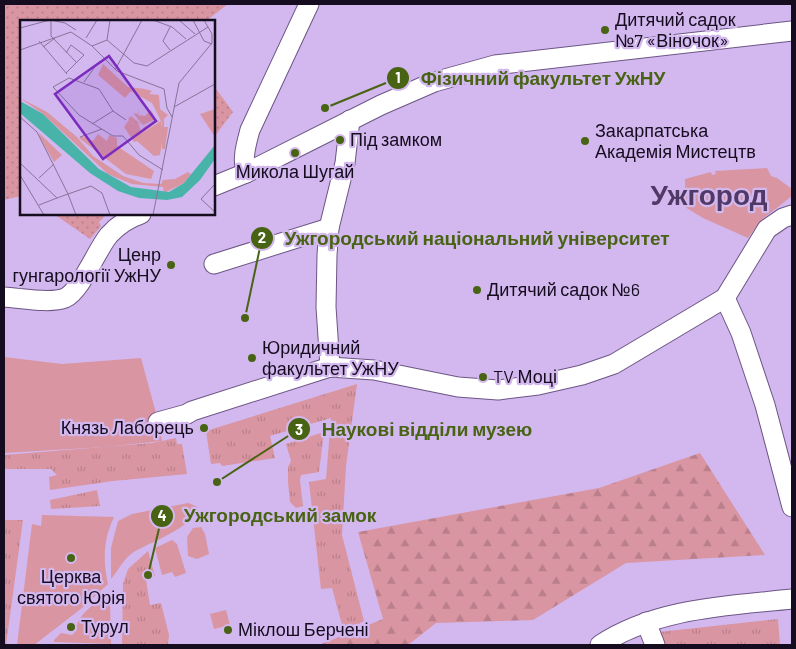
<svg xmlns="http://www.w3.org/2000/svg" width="796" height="649" font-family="Barlow,sans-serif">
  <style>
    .grass { fill: url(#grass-tufts) }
    .forest { fill: url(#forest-firs) }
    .park { fill: #d995a2 }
    .garden { fill: url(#garden-dots) }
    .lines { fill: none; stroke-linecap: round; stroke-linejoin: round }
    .minor-casing { stroke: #6d5585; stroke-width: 21 }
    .minor { stroke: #fff; stroke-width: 19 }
    .poi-dot { fill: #486313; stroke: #d2b8ee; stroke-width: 2 }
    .labels { text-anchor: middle; stroke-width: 4.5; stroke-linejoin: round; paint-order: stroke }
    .poi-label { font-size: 18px; fill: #160c1f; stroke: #d2b8ee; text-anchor: start }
    .town-label { font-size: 28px; font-weight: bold; fill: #513967; stroke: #d2b8ee }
    .inset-road { fill: none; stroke: #87739b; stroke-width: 1 }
    .view { fill: #7b2cbf; fill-opacity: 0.15; stroke: #7b2cbf; stroke-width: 2.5 }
    .inset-edge { fill: none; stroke: #160c1f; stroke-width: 2.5 }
    .leader { fill: none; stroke: #486313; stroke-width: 2 }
    .callout-dot { fill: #486313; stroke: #d2b8ee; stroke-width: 2 }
    .mark-label { font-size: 15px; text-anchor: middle; font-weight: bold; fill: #fff }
    .callout-label { font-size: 19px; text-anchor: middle; font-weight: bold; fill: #486313; stroke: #d2b8ee; stroke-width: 4.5; stroke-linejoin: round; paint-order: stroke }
  </style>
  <defs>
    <pattern id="grass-tufts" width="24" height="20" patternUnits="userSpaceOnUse" patternTransform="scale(1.25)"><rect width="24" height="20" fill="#d995a2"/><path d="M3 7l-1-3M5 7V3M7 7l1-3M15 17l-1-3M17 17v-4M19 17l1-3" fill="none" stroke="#ba7f8b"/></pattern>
    <pattern id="forest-firs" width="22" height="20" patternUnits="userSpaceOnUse" patternTransform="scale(1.25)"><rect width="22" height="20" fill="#d995a2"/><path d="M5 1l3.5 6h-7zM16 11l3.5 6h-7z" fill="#ba7f8b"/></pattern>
    <pattern id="garden-dots" width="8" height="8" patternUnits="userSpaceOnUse" patternTransform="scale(1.25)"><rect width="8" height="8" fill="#d995a2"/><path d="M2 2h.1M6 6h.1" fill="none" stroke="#ba7f8b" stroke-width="1.8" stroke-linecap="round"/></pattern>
  </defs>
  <rect width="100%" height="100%" fill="#d2b8ee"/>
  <g class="grass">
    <polygon points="357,384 346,466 342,535 364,621 344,632 332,588 321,589 309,482 326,479 331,418 270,436 275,458 222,466 220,463 211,464 206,431"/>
    <polygon points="324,432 319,472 301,475 300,480 303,506 296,508 290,502 288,482 288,467 291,461 286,444"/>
    <polygon points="176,438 177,444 182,444 187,474 113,481 50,490 49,477 57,475 51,469 4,469 4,455 152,443"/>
    <polygon points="97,490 100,506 51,509 50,500"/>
    <polygon points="4,514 4,520 23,520 6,645 4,645"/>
    <polygon points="148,551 155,576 146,580 150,605 161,603 169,635 168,645 122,645 123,584 128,569"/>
    <polygon points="778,619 780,645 662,645 659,632"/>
  </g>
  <polygon class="forest" points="700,453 765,555 626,563 533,620 436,623 408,645 319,645 383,619 358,532 599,488"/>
  <g class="park">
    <polygon points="767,168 771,176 777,178 792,189 792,196 761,220 748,238 703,218 685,207 685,179 711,172 712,175 716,174 715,171"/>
    <polygon points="4,357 62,364 141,358 156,413 162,441 105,447 4,453"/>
    <path d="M188 503 198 507C191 530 150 541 131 554 123 560 118 571 111 579V548L118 521 132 514Z"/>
    <path d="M42 515 114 517C103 540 103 560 108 584L82 608 34 645H17L32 524 41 526Z"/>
    <polygon points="201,527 205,534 209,554 197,559 188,556 187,537 193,528"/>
    <polygon points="172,540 177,544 186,573 175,577 172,572 162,575 155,548"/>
    <path d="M106 596 110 601 111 644 54 642V640L61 633 72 635 77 630C75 617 93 606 101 597Z"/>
    <polygon points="226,610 230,625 214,629 210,614"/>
  </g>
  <g class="garden">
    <polygon points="4,4 228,4 206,21 21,21 21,196 4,200"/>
    <polygon points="214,86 233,112 214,137"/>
    <polygon points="54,214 103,214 105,216 99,222 101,226 90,239"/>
  </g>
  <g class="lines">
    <g class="minor-casing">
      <g id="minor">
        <path d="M246 173C242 158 246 145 250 130L309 4"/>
        <polyline points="214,186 246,173 381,105 434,82 495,65 792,31"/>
        <polyline points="214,264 329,228"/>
        <path d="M4 297C21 298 50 304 65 298 81 291 97 249 109 235 118 225 129 218 141 214"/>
        <polyline points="725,298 741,333 765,405 792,507"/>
        <polyline points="330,367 326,307 327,255 329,228 345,163 350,120"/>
        <polyline points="158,422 187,414 192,411 330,367 374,370 458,387 498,390 538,385 582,375 614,364 725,298 767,229 783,218 792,215"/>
        <polyline points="646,622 655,645"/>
        <path d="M600 645C656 608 727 606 792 599"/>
      </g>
    </g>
    <use href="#minor" class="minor"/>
  </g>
  <g class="poi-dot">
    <circle cx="605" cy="30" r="5"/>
    <circle cx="340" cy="140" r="5"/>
    <circle cx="585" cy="141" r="5"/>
    <circle cx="295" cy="153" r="5"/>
    <circle cx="171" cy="265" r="5"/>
    <circle cx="477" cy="290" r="5"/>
    <circle cx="252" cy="358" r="5"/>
    <circle cx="483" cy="377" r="5"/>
    <circle cx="204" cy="428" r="5"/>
    <circle cx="71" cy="558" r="5"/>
    <circle cx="71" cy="627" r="5"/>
    <circle cx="228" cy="630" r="5"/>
  </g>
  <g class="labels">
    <g class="poi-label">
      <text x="615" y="26">Дитячий садок<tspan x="615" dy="21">№7 «Віночок»</tspan></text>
      <text x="595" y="137">Закарпатська<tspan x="595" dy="21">Академія Мистецтв</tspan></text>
      <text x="350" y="146">Під замком</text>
      <text x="295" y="178" text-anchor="middle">Микола Шугай</text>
      <text x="161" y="261" text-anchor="end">Ценр<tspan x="161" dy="21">гунгарології УжНУ</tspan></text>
      <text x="487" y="296">Дитячий садок №6</text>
      <text x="262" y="354">Юридичний<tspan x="262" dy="21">факультет УжНУ</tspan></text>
      <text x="493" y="383">TV Моці</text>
      <text x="194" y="434" text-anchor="end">Князь Лаборець</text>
      <text x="71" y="583" text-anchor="middle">Церква<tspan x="71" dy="21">святого Юрія</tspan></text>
      <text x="81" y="633">Турул</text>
      <text x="238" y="636">Міклош Берчені</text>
    </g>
    <g class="town-label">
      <text x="709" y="205">Ужгород</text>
    </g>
  </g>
  <g transform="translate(20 20)">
    <rect width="195" height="195" fill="#d2b8ee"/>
    <path d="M0 78 27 92 57 117 73 136 103 156 123 163 141 164 143 160 155 159 168 152 171 154 164 163 144 173 143 167 112 164 88 154 23 94ZM111 96 122 105 118 103 121 111 124 107 140 100 121 114 115 107 121 115 142 127 109 109 114 105 108 99Z" fill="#d995a2"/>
    <path d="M83 44 108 67 125 69 132 71 129 74 139 75 140 89 148 95 144 99V107H148L145 129H142V103L132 83 111 71 105 78 78 55Z" fill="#d995a2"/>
    <path d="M195 89V117L180 94ZM119 90 118 95 125 96 131 90 136 99 123 105 113 93 117 94ZM109 100 121 114 141 101 143 115 140 135 134 136 117 121 114 122 104 107ZM19 113 42 135 34 142 20 118Z" fill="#d995a2"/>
    <path d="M78 114 87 121 89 115 97 118V126L134 151 131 159 106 154 59 118 62 116 73 121Z" fill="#d995a2"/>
    <path d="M0 81 23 94 79 149 111 167 149 172 164 163 195 125V139L180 160 162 177 147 180 119 178 98 171 70 153 0 93Z" fill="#47b3a9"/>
    <path class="inset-road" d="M31 0V16L57 43M133 0 152 7 166 19M159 0 175 14M173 0 184 21 192 24M0 8 30 0 45 3 56 10M51 12 72 26 97 51 144 69 147 88 152 97M66 18 77 0M87 20 114 43 127 46 188 7M19 21 47 54M72 26 87 20 90 0M23 27 35 18M0 30 51 12M150 30 143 21 150 7M46 33 51 25 64 35 46 53M95 50 122 0M49 58 33 67 59 95 93 116H103L119 135 143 150M49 58 79 69 93 91 106 100M64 62 77 44M154 87 195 64M0 97 17 112 48 174 71 166 82 173 90 195M72 104 93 91M60 117 82 109M0 143 37 178 48 174 56 195M0 155 24 195M19 158 34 144M195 164 181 179 195 192M19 185 37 178M133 195 159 63 192 23V14L184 0"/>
    <path class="view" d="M89 36 136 101 83 139 35 74Z"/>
    <rect width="195" height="195" class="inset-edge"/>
  </g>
  <path class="leader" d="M325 108L398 78M245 318L262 238M217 482L299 429M148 575L162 516"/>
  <g class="callout-dot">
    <circle cx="325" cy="108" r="5"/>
    <circle cx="245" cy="318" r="5"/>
    <circle cx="217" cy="482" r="5"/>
    <circle cx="148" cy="575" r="5"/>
    <circle cx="398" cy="78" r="12"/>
    <circle cx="262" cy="238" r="12"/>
    <circle cx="299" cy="429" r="12"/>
    <circle cx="162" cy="516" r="12"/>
  </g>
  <g class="mark-label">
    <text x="398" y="83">1</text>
    <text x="262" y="243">2</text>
    <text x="299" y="435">3</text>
    <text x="162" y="521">4</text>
  </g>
  <g class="callout-label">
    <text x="543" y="85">Фізичний факультет УжНУ</text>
    <text x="477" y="245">Ужгородський національний університет</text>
    <text x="427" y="436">Наукові відділи музею</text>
    <text x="280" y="522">Ужгородський замок</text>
  </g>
  <rect width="796" height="649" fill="none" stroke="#160c1f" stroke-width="10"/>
</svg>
